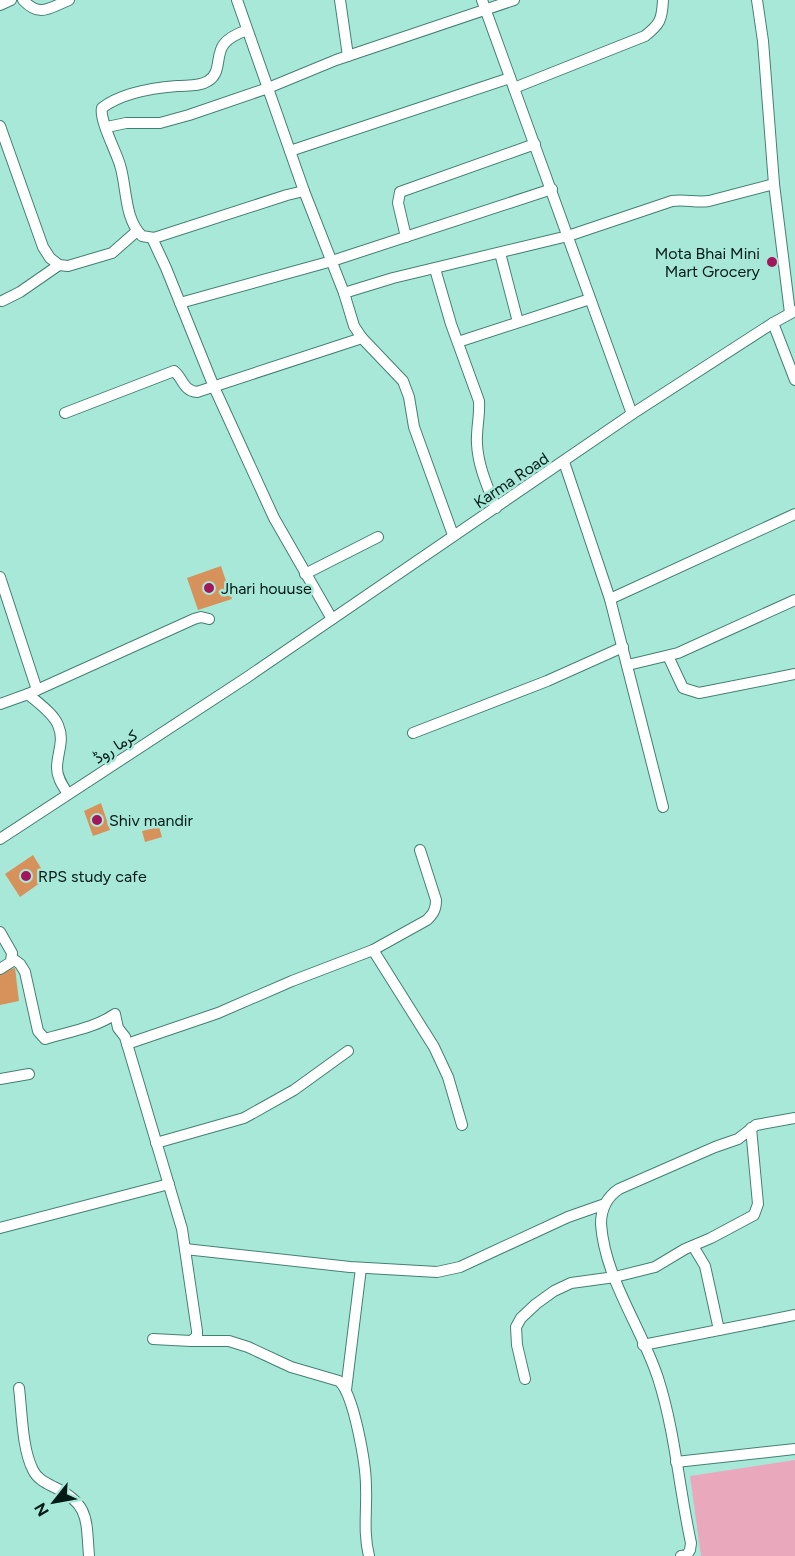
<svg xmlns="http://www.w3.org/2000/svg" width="795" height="1556" font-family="Figtree,Vazirmatn,sans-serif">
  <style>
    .green { fill: #eaa8bd }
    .building { fill: #d7915b }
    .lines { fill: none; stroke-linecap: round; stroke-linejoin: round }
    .minor-casing { stroke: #428073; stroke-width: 12 }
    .minor { stroke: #fff; stroke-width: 10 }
    .poi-dot { fill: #a3165c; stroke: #a8e8d9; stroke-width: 2 }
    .labels { text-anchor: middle; stroke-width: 5; stroke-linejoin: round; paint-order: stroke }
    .poi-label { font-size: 16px; fill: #011a15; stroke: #a8e8d9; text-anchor: start }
    .street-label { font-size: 16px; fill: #011a15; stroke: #a8e8d9 }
  </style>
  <rect width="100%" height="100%" fill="#a8e8d9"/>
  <polygon class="green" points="795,1460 795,1556 701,1556 690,1476"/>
  <g class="building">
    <polygon points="221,566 232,599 198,610 187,578"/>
    <polygon points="101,803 110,830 93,836 84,811"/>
    <polygon points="159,827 162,837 145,842 142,831"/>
    <polygon points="33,855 47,878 20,897 5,874"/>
    <polygon points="15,968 19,1001 0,1005 0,971"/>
  </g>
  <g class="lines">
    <g class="minor-casing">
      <g id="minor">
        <path d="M23 0C40 18 49 8 69 0"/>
        <polyline points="237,0 304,191 344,293 354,326 362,338 403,381 409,397 414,427 453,535"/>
        <polyline points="340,0 348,56"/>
        <polyline points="482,0 632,414"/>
        <polyline points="757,0 763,41 774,184 790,313"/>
        <polyline points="0,5 11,0"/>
        <path d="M247 30C239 33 229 37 224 44 215 55 222 73 208 81 199 87 187 85 177 86 152 88 121 93 102 108 99 120 116 151 120 165 127 187 124 219 142 236L154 238 287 195 304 191"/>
        <path d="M514 88 645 36C660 24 662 20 663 0"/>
        <polyline points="0,126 43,247 50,258 59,265 68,266 112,253 137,231"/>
        <polyline points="107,127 126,123 160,123 189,115 268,88 336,60 514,0"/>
        <polyline points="290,151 510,78"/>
        <polyline points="406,237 398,203 400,192 535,144"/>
        <polyline points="152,238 166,268 214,387 274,518 332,619"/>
        <polyline points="500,253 518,322"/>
        <path d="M435 269 451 324 479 401C480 416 476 430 477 444 478 466 488 488 496 508"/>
        <path d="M344 293 393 278 568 236 672 201C685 199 696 203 709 201L774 184"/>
        <polyline points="2,301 20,292 59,265"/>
        <polyline points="180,303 332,261 552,189"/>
        <polyline points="773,323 795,380"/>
        <polyline points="458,342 590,299"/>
        <path d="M65 413 174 371C183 378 183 391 197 392L362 338"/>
        <polyline points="564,462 610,599 663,807"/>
        <polyline points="305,574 378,537"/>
        <polyline points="0,577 37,690"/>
        <polyline points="610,599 795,514"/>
        <polyline points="668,656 683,688 699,693 795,674"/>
        <polyline points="628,665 678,653 795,600"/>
        <path d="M28 694C38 703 53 713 58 725 65 741 57 752 57 768 57 778 63 786 68 794"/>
        <polyline points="0,704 28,694 194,619 201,617 209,619"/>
        <polyline points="413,733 547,681 623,647"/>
        <polyline points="0,839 246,678 632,414 773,323 795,311"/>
        <polyline points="0,932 12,953 11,962 0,969"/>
        <polyline points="373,950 434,1047 448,1077 462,1125"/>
        <path d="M12 958 20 964 25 972 38 1031 45 1039C68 1032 95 1028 115 1014L118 1028 125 1037 182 1229 197 1331V1336L191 1341 153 1339"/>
        <path d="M127 1044 218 1013 292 981 373 950 427 920C433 914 436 910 436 900L420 850"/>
        <polyline points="0,1079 29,1074"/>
        <polyline points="156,1143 244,1118 294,1090 348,1051"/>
        <polyline points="0,1228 169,1184"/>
        <polyline points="693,1246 705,1266 719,1330"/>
        <polyline points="185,1249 350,1267 437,1272 460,1267 568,1217 605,1204"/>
        <path d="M191 1341H229L248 1347 291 1367 339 1381C354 1394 366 1465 366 1487 367 1511 363 1532 369 1556"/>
        <polyline points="643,1345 795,1315"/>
        <polyline points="525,1379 517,1345 516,1327 521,1318 536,1304 554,1291 571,1283 615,1277 655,1267 685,1249 711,1238 754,1215 758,1204 751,1128"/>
        <path d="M19 1388C22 1412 22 1449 33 1470 37 1479 46 1483 54 1487 90 1504 86 1520 89 1556"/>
        <polyline points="346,1390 361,1268"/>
        <polyline points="676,1462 795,1449"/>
        <path d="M681 1556 687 1555 690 1550 691 1543C679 1488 675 1431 658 1378 641 1326 605 1279 601 1224 601 1209 607 1197 619 1189L715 1147 738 1139 756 1125 795 1118"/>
      </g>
    </g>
    <use href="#minor" class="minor"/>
  </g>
  <g class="poi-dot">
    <circle cx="772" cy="262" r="6"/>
    <circle cx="209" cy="588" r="6"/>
    <circle cx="97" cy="820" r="6"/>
    <circle cx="26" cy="876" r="6"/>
  </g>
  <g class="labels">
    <g class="poi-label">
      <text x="760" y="259" text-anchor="end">Mota Bhai Mini<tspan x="760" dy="18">Mart Grocery</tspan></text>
      <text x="221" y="594">Jhari houuse</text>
      <text x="109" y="826">Shiv mandir</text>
      <text x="38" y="882">RPS study cafe</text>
    </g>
    <g class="street-label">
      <text transform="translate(511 480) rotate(-34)" y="6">Karma Road</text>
      <text transform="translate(115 746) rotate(-33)" y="6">کرما روڈ</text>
    </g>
  </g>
  <g transform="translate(54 1502) rotate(239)" stroke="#a8e8d9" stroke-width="4.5" paint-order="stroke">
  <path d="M0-4.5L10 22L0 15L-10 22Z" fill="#011a15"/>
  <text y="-9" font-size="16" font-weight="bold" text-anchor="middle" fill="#011a15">N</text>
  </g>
</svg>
